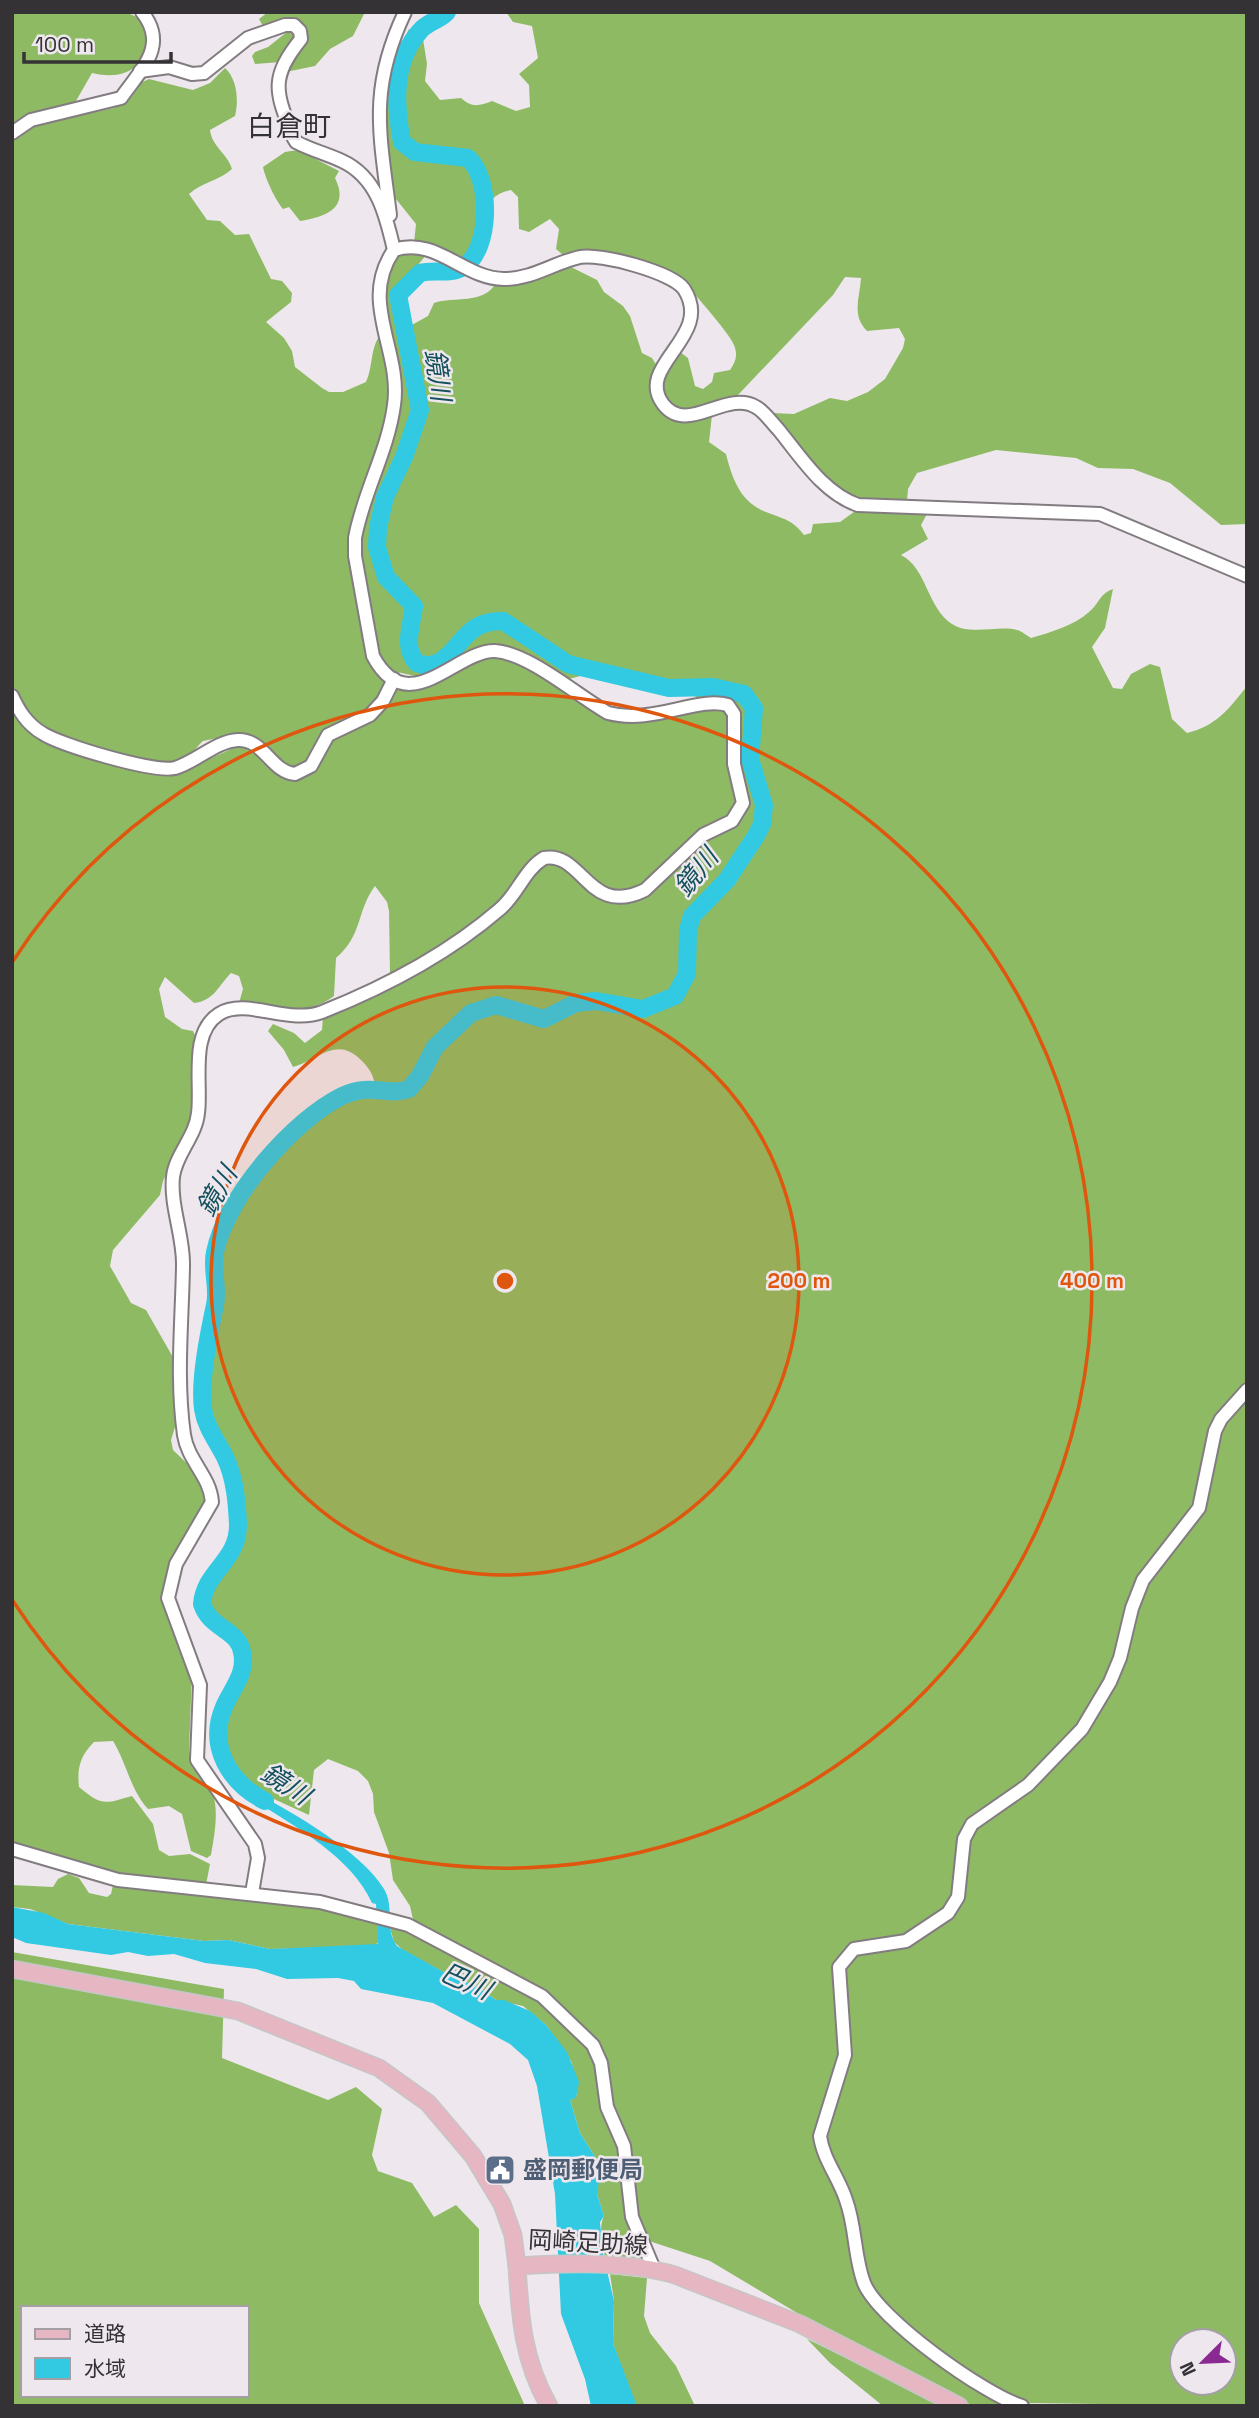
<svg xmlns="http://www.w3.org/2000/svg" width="1259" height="2418" font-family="'Space Grotesk','Noto Sans JP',sans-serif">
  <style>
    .forest { fill: #8fba64; fill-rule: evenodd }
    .water { fill: #32c9e3 }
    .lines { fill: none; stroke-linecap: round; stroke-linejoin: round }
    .river { stroke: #32c9e3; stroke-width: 18 }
    .minor-casing { stroke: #827c81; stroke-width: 16 }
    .major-casing { stroke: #c6c6c6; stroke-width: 19 }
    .minor { stroke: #fff; stroke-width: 12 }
    .major { stroke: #e6b6c3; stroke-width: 16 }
    .ring { fill: none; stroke: #df570e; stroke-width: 3.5 }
    .labels { text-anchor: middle; stroke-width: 5; stroke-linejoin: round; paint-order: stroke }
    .service-label { font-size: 24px; font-weight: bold; fill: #4e5e75; stroke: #eee8ee; text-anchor: start }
    .street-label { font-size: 24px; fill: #343234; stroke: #eee8ee }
    .water-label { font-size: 26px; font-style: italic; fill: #14515c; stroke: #eee8ee }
    .quarter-label { font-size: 28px; fill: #343234; stroke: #eee8ee }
    .centre { fill: #df570e; stroke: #eee8ee; stroke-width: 3.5 }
    .ring-label { font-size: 21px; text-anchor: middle; font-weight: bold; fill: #df570e; stroke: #eee8ee; stroke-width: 5; stroke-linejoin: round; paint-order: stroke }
  </style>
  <rect width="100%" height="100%" fill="#eee8ee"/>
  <g class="forest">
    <path d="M12 12C40 12 67 12 95 12 104 12 118 10 127 13 165 23 152 88 92 73L76 101 12 126Z"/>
    <polygon points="268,12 365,12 353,36 330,49 315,66 281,73 302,30 265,30 259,19"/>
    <path d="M506 12H1247V524L1221 525 1170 483 1133 469 1098 468 1076 458 996 450 917 473 908 489 907 501 857 500 828 482 772 413 794 414 830 398 847 401 868 392 885 379 903 348 905 339 899 328 867 331C851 315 860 297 861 278L845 277 833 295 737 396 685 411 666 400C659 379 668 369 680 352L688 358 695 386 703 389 712 382 714 373 730 370C736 361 738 355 734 345 732 336 681 277 673 272 648 258 591 252 563 255L556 249 559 229 550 219 529 232 519 229 518 197 511 190C474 196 485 240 462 260L414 243 416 224 392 194 381 112 396 57 409 29 423 39 427 64 425 81 440 100 461 98C472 108 479 106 492 101L516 111 530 107 529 85 519 74 538 58 532 26 513 22Z"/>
    <polygon points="287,32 298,36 281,62 255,64 252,56 255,52 268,47"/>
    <path d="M225 68C237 79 239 100 235 116L210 130C212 147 228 154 232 169 219 181 202 182 189 194L207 220 220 221 235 235 249 234 271 279 282 281 292 293 291 302 266 322 284 338 292 351 295 367 322 388 329 392H343L366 382C373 366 370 353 378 338L386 355 389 392 386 421 354 521 369 657 387 681 371 708 328 727 303 765 288 768 248 735H233L203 741C193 750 192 757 179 762 155 770 71 743 47 731 28 721 20 701 12 683V137L28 127 114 108 138 84 149 79 193 90 210 83Z"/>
    <path d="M298 150 339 171 335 178C350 208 326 217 300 221L289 207 283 209C276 201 265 178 263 167L285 152Z"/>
    <path d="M408 251 427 254 393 295 406 360 412 364 408 327 428 316 434 303C454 296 483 305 496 283L522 284 569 266 597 280 604 292 623 306 630 316 642 353 652 358 657 366C633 406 676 432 712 415L709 442 726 454C732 478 740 502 766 512 783 519 792 519 804 535L811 533 813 524 840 522 858 509 928 512 921 525 928 539 901 555C927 568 927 608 952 624 971 636 997 625 1017 630 1022 631 1027 636 1031 638 1051 632 1073 626 1089 612 1100 603 1099 594 1113 589L1105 628 1092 647 1113 688 1122 689 1131 674 1150 664 1160 667 1172 719 1187 733C1216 726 1229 709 1247 686V1384L1220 1415 1208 1435 1197 1493 1189 1510 1146 1567 1106 1680 1077 1729 1027 1780 975 1815 955 1891 946 1908 904 1937 847 1947 836 1961 833 1971 841 2050 821 2109 817 2136 849 2228 860 2288 1008 2406H974L927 2385 824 2329 710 2261 646 2240 637 2218 631 2144 612 2108 607 2073 562 2007 414 1924 410 1906 393 1880 389 1853 374 1812 373 1794 368 1781 358 1771 328 1759 314 1770 309 1815 241 1784 230 1765 223 1747 222 1725 226 1709 244 1683 247 1666 244 1638 216 1619 207 1603C206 1573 241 1567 242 1529 242 1501 237 1466 224 1441 218 1429 208 1424 205 1409 201 1384 211 1334 217 1309 221 1290 214 1270 218 1251 231 1194 315 1095 375 1090 375 1078 371 1070 362 1061 337 1035 320 1059 293 1067L284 1050 268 1031 273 1024 294 1033 305 1043 322 1030 323 1016 478 934 514 904 543 864 556 862C572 873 584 892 602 900 650 920 673 859 706 838 716 833 727 831 736 825L749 798 738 761 739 712 730 701 702 700 671 684 607 669 569 679 515 650 420 677 392 671 376 652 359 558 362 524 393 427 386 276 397 254Z"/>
    <path d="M489 658C531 658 561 696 597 714 640 735 680 705 723 710L729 719 738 801 728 818 644 885C589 912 583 839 542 852 524 858 518 885 506 898 474 931 431 953 390 974L389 911 387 902 375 886C356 912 363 935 336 958L334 996C304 1018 274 1009 239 1003L243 989 239 976 231 973C218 986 214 1001 194 1003L165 977 159 989 165 1017 182 1029 193 1031 197 1040 195 1107 189 1127 163 1181 160 1195 113 1250 110 1266 131 1303 146 1310 174 1359 178 1417 171 1440 173 1450 197 1473 206 1495 203 1508 171 1561 163 1593 172 1628 192 1672 189 1751C193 1768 208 1778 213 1794 219 1813 214 1837 211 1855L207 1858 191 1851 182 1814 169 1806 148 1809C130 1789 127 1764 113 1741L94 1742C80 1756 77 1768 79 1787 102 1806 104 1804 132 1796L153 1824 159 1850 169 1856 190 1854 210 1864 206 1885 118 1877 12 1844V707L21 721 161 775 186 769 238 746 252 751 269 769 294 779 312 772 331 739 378 717 399 686Z"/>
    <path d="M1247 1398V2406L1025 2403 947 2361 885 2305 871 2288 824 2135 844 2071V1968L855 1954 908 1945 949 1918 971 1831 1083 1733 1139 1595 1206 1508 1213 1448 1226 1422ZM1182 2341H1224V2383H1182Z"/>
    <polygon points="68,1874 79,1878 89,1893 107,1897 111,1894 113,1885 118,1884 320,1907 377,1922 379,1942 374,1946 270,1949 228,1940 204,1941 68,1924 30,1909 12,1907 12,1885 53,1887 58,1879"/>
    <path d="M389 1924 409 1930 539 2001 589 2049 618 2145 644 2256 638 2261 606 2258C601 2249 599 2224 604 2216L597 2194V2160L580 2133 570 2100 576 2097 578 2085 571 2061 546 2025 523 2006 496 2000 475 1985 456 1979 403 1950 394 1942Z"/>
    <path d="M12 1952 224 1989 222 2058 328 2100 356 2087 382 2109 372 2155 378 2171 412 2183 434 2217 456 2205 479 2229V2303L525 2406H12ZM23 2308H247V2395H23Z"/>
    <polygon points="610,2274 647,2278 644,2316 650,2333 676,2366 695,2406 637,2406 633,2400 613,2343 614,2301"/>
    <polygon points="807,2339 945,2406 883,2406 830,2363"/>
  </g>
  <path class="water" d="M250 1790C289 1810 361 1851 384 1889 395 1907 384 1928 397 1946L456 1979 475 1985 496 2000H504L530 2011 546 2025 567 2052 579 2082 576 2098 570 2100 580 2133 597 2160 600 2175 597 2194 604 2216 600 2222 603 2253 614 2301 613 2343 637 2406H591L585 2379 561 2314 555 2194 537 2086 528 2060 510 2044 433 2003 361 1989 354 1981 338 1978 287 1979 256 1969 205 1963 174 1954 148 1956 128 1952 111 1955 26 1943 12 1937V1907L44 1913 68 1924 204 1941 228 1940 270 1949 378 1944 376 1904 372 1903C351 1855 289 1823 247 1796L244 1791Z"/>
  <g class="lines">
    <path class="river" d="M265 1801C230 1783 207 1747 224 1707 232 1688 247 1674 242 1652 238 1629 210 1629 202 1604 205 1570 238 1562 238 1525 237 1502 235 1478 225 1457 217 1441 206 1428 203 1409 199 1381 209 1333 215 1305 219 1287 211 1269 215 1252 227 1196 292 1121 342 1096 371 1082 389 1097 409 1089L420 1076 435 1047 471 1013 496 1005 544 1019 576 1003 596 1001 643 1009 675 996 687 974 688 930 692 916 727 880 756 836 762 824 764 805 750 759 754 708 744 694 713 687 669 688 568 664 503 621C493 621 480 623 471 631 455 644 443 673 417 663 402 647 412 625 414 606L386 577 377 547 378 528 385 497 404 457 420 410 398 295 420 273C434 269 451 275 463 267 491 251 492 179 468 158L415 152 402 142C395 105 392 62 420 31 427 22 439 21 447 12"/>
    <g class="minor-casing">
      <g id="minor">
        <path d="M140 71 169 67 192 74 204 73 248 38 285 25H294L300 31 301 39C269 79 276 92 293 137L296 142C311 150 327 154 342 161 377 177 386 215 394 250"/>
        <path d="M12 133 31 120 121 98C141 69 169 46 142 12"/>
        <path d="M390 215C380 134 368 90 405 12"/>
        <path d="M12 696C19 711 27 724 42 733 60 745 154 773 175 768 196 762 216 741 238 740 264 739 271 772 295 774L311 766 328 735 370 715 383 701 394 679"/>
        <polyline points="12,1849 118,1880 320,1902 408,1925 542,1996 593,2045 601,2063 607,2107 624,2146 632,2217 654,2269"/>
        <path d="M252 1893 258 1858 255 1844 197 1760 200 1685 168 1598 176 1564 212 1502C210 1476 188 1461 184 1435 176 1378 182 1323 183 1266 184 1237 170 1206 173 1177 175 1155 196 1136 198 1113 202 1083 189 1033 219 1014 246 997 288 1025 322 1012 385 987 448 954 500 909 517 895 525 869 544 858 583 851 588 918 645 890L703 835 732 821 743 803 734 764V714L728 705C697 696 653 725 608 713 578 696 529 653 495 651 456 650 408 722 373 656L355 556V538C363 493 388 451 394 405 402 350 358 302 394 250 436 236 464 279 504 279 533 279 553 263 580 257 600 253 672 272 684 289 715 337 634 365 663 404 687 436 726 389 756 407 765 412 771 422 778 429 801 457 823 493 858 505L1100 514 1247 576"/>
        <path d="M1022 2406C985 2395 878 2319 864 2283 854 2257 856 2227 846 2200 839 2178 823 2159 820 2136L845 2055 839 1967 854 1949 906 1941 948 1913 958 1897 964 1839 972 1824 1028 1785 1082 1729 1110 1682 1120 1658 1132 1608 1143 1580 1199 1508 1215 1431 1221 1419 1247 1390"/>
      </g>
    </g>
    <g class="major-casing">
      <g id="major">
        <path d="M12 1969 238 2011 379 2068 428 2103 473 2156 502 2204 513 2235 517 2266C567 2263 627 2261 675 2275L800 2324 959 2406"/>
        <path d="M517 2266C520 2317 523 2361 549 2406"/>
      </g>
    </g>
    <use href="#minor" class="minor"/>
    <use href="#major" class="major"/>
  </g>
  <circle cx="505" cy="1281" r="294" fill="#df570e" fill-opacity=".12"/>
  <g class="ring">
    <circle cx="505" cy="1281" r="294"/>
    <path d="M13 961A587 587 0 1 1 13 1601"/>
  </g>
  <defs>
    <g id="civic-square" transform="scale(1.575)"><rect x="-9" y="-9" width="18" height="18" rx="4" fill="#5c6f8a" stroke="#eee8ee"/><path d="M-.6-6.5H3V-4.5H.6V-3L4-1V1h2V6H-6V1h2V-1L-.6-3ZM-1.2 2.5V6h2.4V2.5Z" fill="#fff"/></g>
  </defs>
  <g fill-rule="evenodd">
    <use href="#civic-square" x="500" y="2170"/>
  </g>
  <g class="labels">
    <g class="service-label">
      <text x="523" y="2178">盛岡郵便局</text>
    </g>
    <g class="street-label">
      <text transform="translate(588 2243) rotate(3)" y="8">岡崎足助線</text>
    </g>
    <g class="water-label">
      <text transform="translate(438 375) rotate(82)" y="9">鏡川</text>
      <text transform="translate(696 872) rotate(-51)" y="9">鏡川</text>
      <text transform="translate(217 1191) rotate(-60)" y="9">鏡川</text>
      <text transform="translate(286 1784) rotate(33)" y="9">鏡川</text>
      <text transform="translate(466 1981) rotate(24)" y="9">巴川</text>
    </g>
    <g class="quarter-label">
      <text x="289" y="136">白倉町</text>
    </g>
  </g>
  <circle cx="505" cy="1281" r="10" class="centre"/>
  <g class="ring-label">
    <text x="799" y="1288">200 m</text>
    <text x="1092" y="1288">400 m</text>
  </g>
  <rect width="1259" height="2418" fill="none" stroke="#343234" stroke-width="28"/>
  <rect x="21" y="2306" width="228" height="91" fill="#eee8ee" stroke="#a49fa4" stroke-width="2"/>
  <rect x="35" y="2329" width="35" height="10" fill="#e6b6c3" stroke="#a49fa4" stroke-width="2"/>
  <text x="84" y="2341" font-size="21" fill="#343234">道路</text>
  <rect x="35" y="2358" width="35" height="21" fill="#32c9e3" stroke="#a49fa4" stroke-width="2"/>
  <text x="84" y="2376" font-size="21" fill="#343234">水域</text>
  <g transform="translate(1203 2362) rotate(246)"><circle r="33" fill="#eee8ee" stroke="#a49fa4" stroke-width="2"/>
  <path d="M0-5L12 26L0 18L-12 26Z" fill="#8a2992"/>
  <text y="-10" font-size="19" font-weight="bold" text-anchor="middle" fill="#343234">N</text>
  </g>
  <path d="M24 52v10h147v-10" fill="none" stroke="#343234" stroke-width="3.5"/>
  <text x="35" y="52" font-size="21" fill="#343234" stroke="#eee8ee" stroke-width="5" paint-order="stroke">100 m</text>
</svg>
